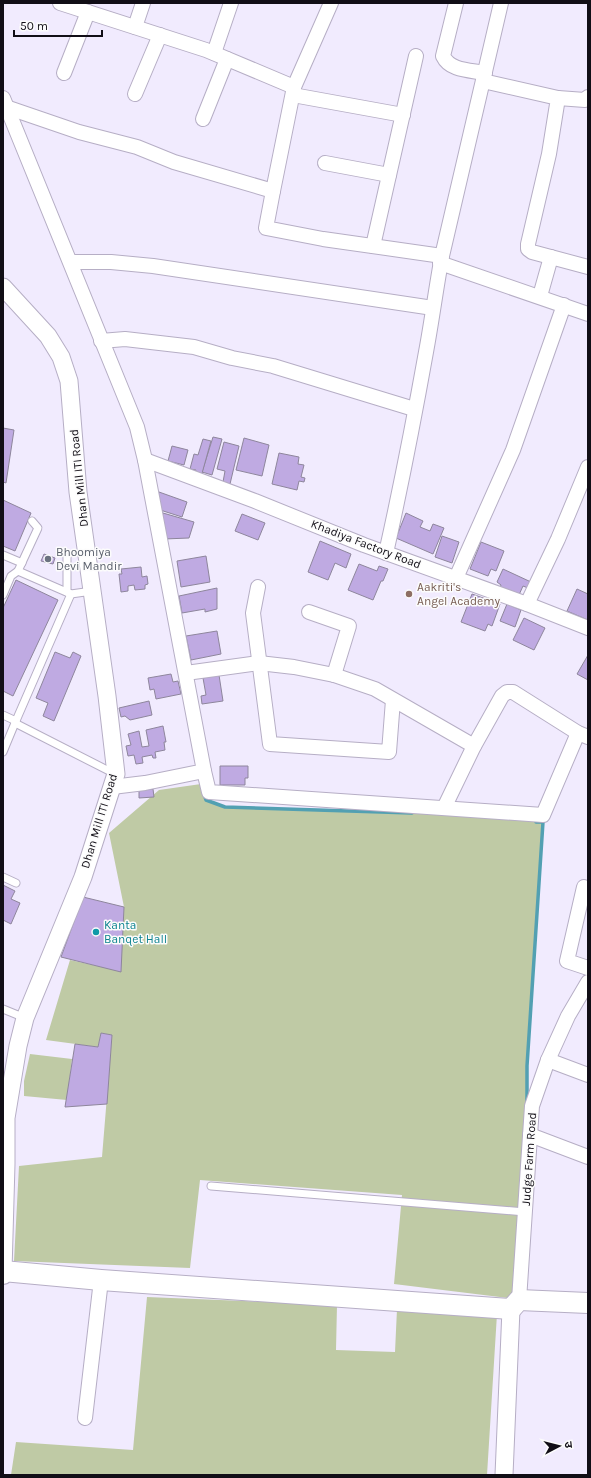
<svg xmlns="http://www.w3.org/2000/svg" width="591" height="1478" font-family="Karla,'Noto Sans Devanagari',sans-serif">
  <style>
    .green { fill: #bfcaa5 }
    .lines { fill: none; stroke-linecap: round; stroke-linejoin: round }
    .stream { stroke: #52a0b2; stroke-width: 3.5 }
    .building { fill: #bfaae2; stroke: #8e869c }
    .service-casing { stroke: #b6aec5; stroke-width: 9 }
    .minor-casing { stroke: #b6aec5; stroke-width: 16 }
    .tertiary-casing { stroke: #b6aec5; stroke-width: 19 }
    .secondary-casing { stroke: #b6aec5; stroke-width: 22 }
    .service { stroke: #fff; stroke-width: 7 }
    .minor { stroke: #fff; stroke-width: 14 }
    .tertiary { stroke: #fff; stroke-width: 17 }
    .secondary { stroke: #fff; stroke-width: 20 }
    .worship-dot { fill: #6b7280; stroke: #fcfcfc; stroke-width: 1.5 }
    .education-dot { fill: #8d6e63; stroke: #fcfcfc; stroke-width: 1.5 }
    .culture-dot { fill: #0f9aa8; stroke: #fcfcfc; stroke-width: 1.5 }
    .labels { text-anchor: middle; stroke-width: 3; stroke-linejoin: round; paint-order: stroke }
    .street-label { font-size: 12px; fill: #110e16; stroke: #fcfcfc }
    .worship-label { font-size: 12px; fill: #5b616d; stroke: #fcfcfc; text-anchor: start }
    .education-label { font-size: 12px; fill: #785e54; stroke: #fcfcfc; text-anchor: start }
    .culture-label { font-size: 12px; fill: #0d838f; stroke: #fcfcfc; text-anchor: start }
  </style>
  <rect width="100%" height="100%" fill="#f1ebfe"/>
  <g class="green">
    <polygon points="201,784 206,800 225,807 444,814 543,822 527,1066 527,1127 513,1294 508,1298 394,1284 402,1195 200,1180 190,1268 14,1261 19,1166 102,1157 112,1035 101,1033 98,1047 46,1040 70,960 120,971 124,907 109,833 159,790"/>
    <polygon points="30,1054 72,1059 67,1100 24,1096 24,1081"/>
    <polygon points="147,1297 337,1305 336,1350 395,1352 397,1309 497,1314 487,1475 11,1475 16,1442 133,1450"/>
  </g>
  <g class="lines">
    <g class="stream">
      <polyline points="204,794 206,800 225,807 412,813"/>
      <polyline points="527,1104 527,1066 543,822 536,822"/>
    </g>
  </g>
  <g class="building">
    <polygon points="3,428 14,430 6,483 3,482"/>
    <polygon points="213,437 222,439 212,475 202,472"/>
    <polygon points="244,438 269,445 262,476 236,470"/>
    <polygon points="203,439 211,441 201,477 194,475 196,470 190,469 194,454 198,455"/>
    <polygon points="224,442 239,446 230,484 223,482 225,471 217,469"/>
    <polygon points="172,446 188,450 184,465 168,461"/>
    <polygon points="279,453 299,457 298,464 304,465 301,477 305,478 304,482 299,481 297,490 272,484"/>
    <polygon points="159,492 187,502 182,517 157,509 156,502"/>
    <polygon points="3,500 31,513 15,551 3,546"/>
    <polygon points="163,513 194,522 189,538 164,539 160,524"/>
    <polygon points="406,513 423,521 420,527 430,531 433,524 444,528 433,554 396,538"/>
    <polygon points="242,514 265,523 258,540 235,531"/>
    <polygon points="442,536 459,542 452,563 435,557"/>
    <polygon points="320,541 351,554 346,568 335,563 328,580 308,572"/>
    <polygon points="481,542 504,551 496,571 491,569 488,576 470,569"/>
    <polygon points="44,554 55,558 53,564 41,561"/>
    <polygon points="206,556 210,582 181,587 177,561"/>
    <polygon points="359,564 377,571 379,566 388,569 383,581 381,581 373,600 348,590"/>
    <polygon points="141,567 142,577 147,576 148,584 145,585 145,589 135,590 134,585 128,586 128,591 121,592 119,574 122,574 121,569"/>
    <polygon points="503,569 531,582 528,588 523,586 518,597 500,588 501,585 497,582"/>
    <polygon points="16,580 58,600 13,696 3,691 3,608"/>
    <polygon points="217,588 217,609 205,612 205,609 182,613 179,596"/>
    <polygon points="577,589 588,594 588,620 567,611"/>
    <polygon points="472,594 500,604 492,626 488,624 485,631 461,622"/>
    <polygon points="507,604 521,610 515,627 500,621"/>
    <polygon points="524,618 545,628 534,650 513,640"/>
    <polygon points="217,631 221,654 191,660 186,636"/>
    <polygon points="55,652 70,658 73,652 81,656 54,721 43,716 48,703 36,698"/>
    <polygon points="588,655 588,680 577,674"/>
    <polygon points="171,674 173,682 178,681 181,694 156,699 154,689 150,690 148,678"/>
    <polygon points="219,675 223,701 202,704 201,696 206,695 203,678"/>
    <polygon points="149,701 152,715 130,720 125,716 121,717 119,708"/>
    <polygon points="163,726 166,742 164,742 165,750 155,752 156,758 153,758 152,755 142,757 143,763 136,764 134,755 128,756 126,746 131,745 128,734 139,731 142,747 149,746 146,730"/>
    <polygon points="220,766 248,766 248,778 245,778 245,785 220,785"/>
    <polygon points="153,789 154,797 139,798 139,790"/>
    <polygon points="3,885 15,891 11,899 20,903 11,924 3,920"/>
    <polygon points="83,897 124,907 121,972 61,957"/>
    <polygon points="101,1033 112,1035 107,1104 65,1107 75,1044 98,1047"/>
  </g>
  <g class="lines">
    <g class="service-casing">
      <g id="service">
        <polyline points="32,521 38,528 18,571 71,594 92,591"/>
        <polyline points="3,555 22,563"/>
        <polyline points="67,592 67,557"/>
        <polyline points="71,594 15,723 115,774"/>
        <polyline points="3,595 11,576 18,571"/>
        <polyline points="3,715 16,721"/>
        <polyline points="3,752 15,723"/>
        <polyline points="3,877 16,883"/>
        <polyline points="3,1009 25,1018"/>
        <polyline points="211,1186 525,1212"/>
      </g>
    </g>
    <g class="minor-casing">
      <g id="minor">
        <polyline points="60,3 206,50 294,87"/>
        <polyline points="331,3 294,87 273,191 266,228 323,239 442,256"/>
        <path d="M456 3 443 56C450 71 470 70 485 73"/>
        <polyline points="135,27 143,3"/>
        <polyline points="214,53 231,3"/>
        <polyline points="64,73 88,12"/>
        <polyline points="483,81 558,98 549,154 528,244 528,249 532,252 588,267"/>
        <polyline points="135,94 160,35"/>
        <polyline points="293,95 403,115"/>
        <polyline points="3,98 137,427 145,460 204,771 145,783 112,787"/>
        <polyline points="558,98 585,100 588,97"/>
        <polyline points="6,107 79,132 137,147 174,162 273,191"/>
        <polyline points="203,119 227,59"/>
        <polyline points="325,163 389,175"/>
        <polyline points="373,246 416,56"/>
        <polyline points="71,262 111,262 153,266 433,308"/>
        <polyline points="440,263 588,314"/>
        <polyline points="540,296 551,257"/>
        <polyline points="101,341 125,339 194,347 232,358 273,366 414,409"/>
        <polyline points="145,460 255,501 364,545 527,604 588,628"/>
        <path d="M386 553C401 486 414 419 426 352 432 320 436 288 442 256L501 3"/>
        <polyline points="456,578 513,450 564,305"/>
        <polyline points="258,587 253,613 270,744 389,752 393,700"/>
        <polyline points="527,604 558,539 588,467"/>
        <polyline points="309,612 349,626 334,675"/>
        <polyline points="186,673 259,663 294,667 334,675 375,689 474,746"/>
        <polyline points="204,771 209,792 543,815 578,733"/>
        <polyline points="444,808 474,746 502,696 507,692 513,692 578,733 588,737"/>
        <polyline points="584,887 567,961 588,968"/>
        <polyline points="548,1060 588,1075"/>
        <polyline points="530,1135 588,1157"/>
        <polyline points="519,1300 532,1106 548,1060 568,1016 588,982"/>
        <polyline points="85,1418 101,1280"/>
      </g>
    </g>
    <g class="tertiary-casing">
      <g id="tertiary">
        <polyline points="3,287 48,336 61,357 69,381 78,492 107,696 116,774 83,877 25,1018 18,1046 6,1118 6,1164 3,1271"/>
        <polyline points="504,1475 511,1309"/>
      </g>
    </g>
    <g class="secondary-casing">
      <polyline id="secondary" points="3,1274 3,1271 101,1280 511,1309 519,1300 588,1303"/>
    </g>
    <use href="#service" class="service"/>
    <use href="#minor" class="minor"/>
    <use href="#tertiary" class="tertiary"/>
    <use href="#secondary" class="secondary"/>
  </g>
  <circle class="worship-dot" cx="48" cy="559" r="4"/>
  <circle class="education-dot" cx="409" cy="594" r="4"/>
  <circle class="culture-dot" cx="96" cy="932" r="4"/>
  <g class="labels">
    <g class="street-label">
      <text transform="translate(79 478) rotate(-96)" y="4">Dhan Mill ITI Road</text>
      <text transform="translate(366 544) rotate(21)" y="4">Khadiya Factory Road</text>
      <text transform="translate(99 821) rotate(-73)" y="4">Dhan Mill ITI Road</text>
      <text transform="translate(529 1159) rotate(-86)" y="4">Judge Farm Road</text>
    </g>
    <g class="worship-label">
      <text x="56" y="556">Bhoomiya<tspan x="56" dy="14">Devi Mandir</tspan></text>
    </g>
    <g class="education-label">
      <text x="417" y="591">Aakriti's<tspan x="417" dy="14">Angel Academy</tspan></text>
    </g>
    <g class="culture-label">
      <text x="104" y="929">Kanta<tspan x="104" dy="14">Banqet Hall</tspan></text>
    </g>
  </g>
  <rect width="591" height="1478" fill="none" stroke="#110e16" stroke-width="8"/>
  <g transform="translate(559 1446) rotate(83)" stroke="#fcfcfc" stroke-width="3" paint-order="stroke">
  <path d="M0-3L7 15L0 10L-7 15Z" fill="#110e16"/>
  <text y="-6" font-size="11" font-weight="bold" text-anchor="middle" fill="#110e16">उ</text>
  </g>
  <path d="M14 30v6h88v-6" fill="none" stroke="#110e16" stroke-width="2"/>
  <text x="20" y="30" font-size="12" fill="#110e16" stroke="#fcfcfc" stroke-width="3" paint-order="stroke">50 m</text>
</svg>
